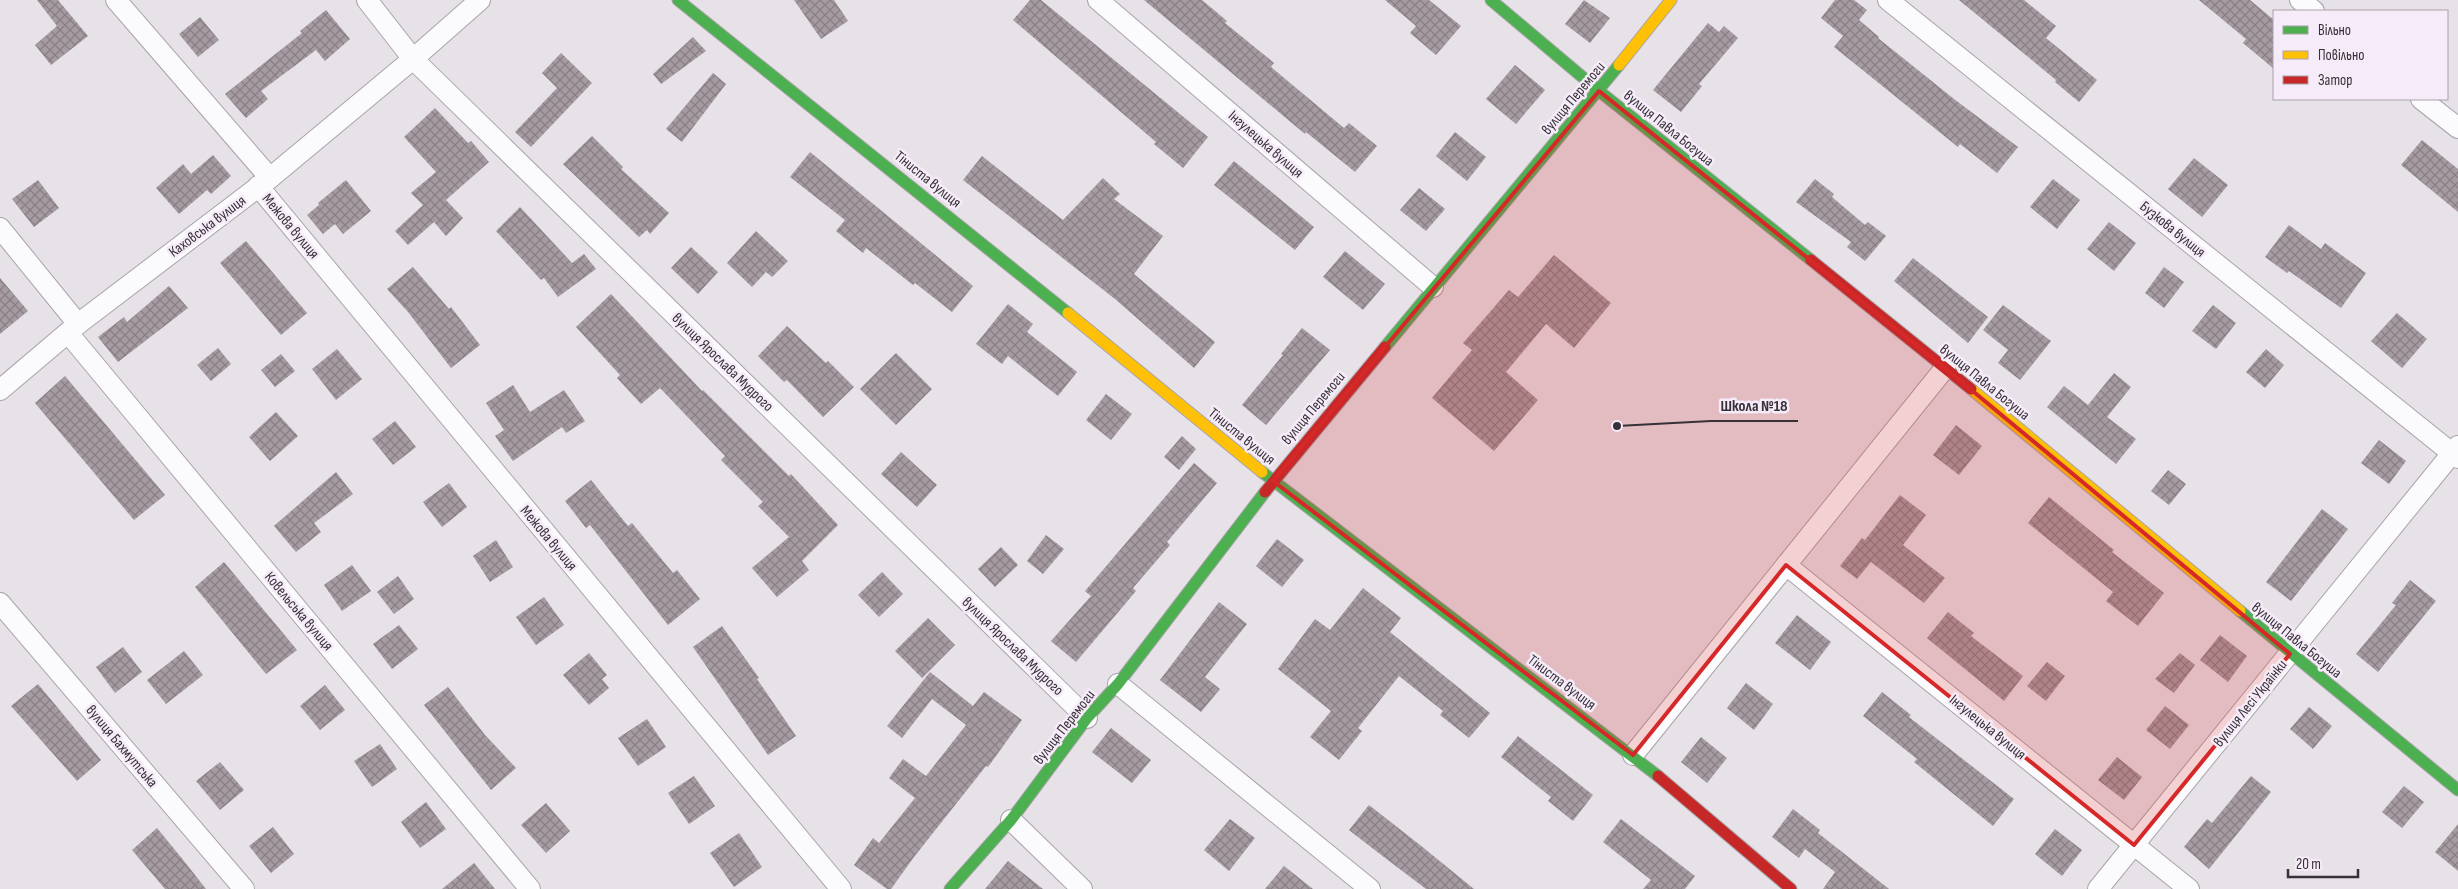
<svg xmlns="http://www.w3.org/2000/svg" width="2458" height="889" font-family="'Sofia Sans Condensed',sans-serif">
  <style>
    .building { fill: url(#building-cross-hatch) }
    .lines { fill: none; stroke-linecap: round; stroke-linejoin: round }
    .street-casing { stroke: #a9a4aa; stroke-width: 22 }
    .fast-casing { stroke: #a9a4aa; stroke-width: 13 }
    .slow-casing { stroke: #a9a4aa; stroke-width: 13 }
    .jam-casing { stroke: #a9a4aa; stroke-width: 13 }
    .street { stroke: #fbfafc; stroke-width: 20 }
    .fast { stroke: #4caf50; stroke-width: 11 }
    .slow { stroke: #ffc107; stroke-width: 11 }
    .jam { stroke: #c62828; stroke-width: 11 }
    .marked { fill: #d62828; fill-opacity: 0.2; stroke: #d62828; stroke-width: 4; stroke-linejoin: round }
    .labels { text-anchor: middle; stroke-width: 5; stroke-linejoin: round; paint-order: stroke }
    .street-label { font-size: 15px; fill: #353136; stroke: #f6ebf8 }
    .leader { fill: none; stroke: #353136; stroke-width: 2 }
    .callout-dot { fill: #353136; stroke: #f6ebf8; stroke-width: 2 }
    .callout-label { font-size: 16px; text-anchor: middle; font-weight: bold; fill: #353136; stroke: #f6ebf8; stroke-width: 5; stroke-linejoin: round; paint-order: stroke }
  </style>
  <defs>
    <pattern id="building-cross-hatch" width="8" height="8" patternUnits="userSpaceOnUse" patternTransform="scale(1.25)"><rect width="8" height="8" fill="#a69ba2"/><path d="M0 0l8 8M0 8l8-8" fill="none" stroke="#887f85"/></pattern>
  </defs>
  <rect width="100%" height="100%" fill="#e7e1e8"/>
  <g class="building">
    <polygon points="37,0 58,0 88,36 51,65 35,45 57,26"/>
    <polygon points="794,0 834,0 848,21 821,39"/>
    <polygon points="1030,0 1041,0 1208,137 1183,168 1154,144 1156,142 1013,20"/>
    <polygon points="1144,0 1202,0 1227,21 1225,23 1274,63 1271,67 1344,128 1349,123 1377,146 1355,172 1306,132 1305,134"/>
    <polygon points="1385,0 1429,0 1461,26 1436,55 1410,33 1416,26"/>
    <polygon points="1584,0 1610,18 1590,43 1565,24"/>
    <polygon points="1835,0 1854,0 1867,10 1859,20 1879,37 1878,38 1954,99 2018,147 1997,173 1960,144 1958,147 1834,47 1843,36 1821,18"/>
    <polygon points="1959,0 2024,0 2056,26 2046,38 2097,80 2079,102 2055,82 2056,80"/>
    <polygon points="2199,0 2250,0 2274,20 2274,69 2243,43 2246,39"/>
    <polygon points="326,10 350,39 325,61 316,50 261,91 268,99 246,118 225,94 302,33 300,31"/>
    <polygon points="200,17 219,40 198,57 179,34"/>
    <polygon points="1708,23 1719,32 1724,26 1738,38 1699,84 1702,86 1681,112 1653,90"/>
    <polygon points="693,37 706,51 661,84 653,74"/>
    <polygon points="561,53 592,83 531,147 515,132 557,88 542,73"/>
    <polygon points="1515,65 1545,90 1516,124 1486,99"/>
    <polygon points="713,73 726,84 682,142 666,129"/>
    <polygon points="435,108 468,143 471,141 489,162 446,200 463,218 446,236 434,222 408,245 395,231 423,205 411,193 436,172 404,137"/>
    <polygon points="1455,132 1486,157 1467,181 1436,156"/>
    <polygon points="592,136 623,167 621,169 669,213 650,234 647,230 639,237 563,164"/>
    <polygon points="2422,140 2458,169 2458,212 2401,165"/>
    <polygon points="810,152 973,286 952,312 915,283 913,285 866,248 863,253 836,231 845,220 790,177"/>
    <polygon points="213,155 231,176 211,194 207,190 179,214 156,188 183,164 191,174"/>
    <polygon points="982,156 1063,220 1103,178 1120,194 1114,199 1163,236 1134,274 1215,342 1194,368 1115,299 963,180"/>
    <polygon points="2194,158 2228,185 2202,217 2168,189"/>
    <polygon points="1234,161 1314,227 1295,250 1214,185"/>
    <polygon points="1815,179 1834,194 1832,197 1865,225 1868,222 1886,236 1865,261 1847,247 1851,242 1796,202"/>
    <polygon points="2053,179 2080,200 2057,229 2030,207"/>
    <polygon points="38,180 59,208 34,227 12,199"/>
    <polygon points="346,180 371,211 343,234 335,224 323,234 307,215 319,205 318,203"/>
    <polygon points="1419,188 1445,209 1426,231 1400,210"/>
    <polygon points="520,207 572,263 584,254 596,269 558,297 544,278 541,280 496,231"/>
    <polygon points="2109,222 2136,243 2114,271 2087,249"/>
    <polygon points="2289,225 2321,249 2325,243 2366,273 2341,308 2289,271 2287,273 2265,257"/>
    <polygon points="756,231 788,261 772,277 766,272 752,287 727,263"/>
    <polygon points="246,241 307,313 281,335 220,263"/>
    <polygon points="691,247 718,272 698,294 671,268"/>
    <polygon points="1345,251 1385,284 1363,310 1323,277"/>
    <polygon points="1554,255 1611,303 1574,348 1546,324 1506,372 1538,400 1494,451 1432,398 1472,350 1463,343 1509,290 1518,297"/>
    <polygon points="1913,258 1988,317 1968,343 1894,281"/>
    <polygon points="413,267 449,309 451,307 480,345 451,368 408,312 387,289"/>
    <polygon points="2164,267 2184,282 2164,308 2145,293"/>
    <polygon points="0,278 28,311 0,334"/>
    <polygon points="169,286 188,308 118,362 98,337 124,317 127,322"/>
    <polygon points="611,294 702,391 703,390 789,476 791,474 838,525 802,561 809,570 777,597 752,568 789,537 758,506 763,502 721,460 725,456 660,388 641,404 617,378 620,375 576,327"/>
    <polygon points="1008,304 1033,324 1027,332 1077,372 1058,396 1008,356 1002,364 976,344"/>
    <polygon points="2003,305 2051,341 2020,380 1998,363 2008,350 1983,330"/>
    <polygon points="2213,305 2236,323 2216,349 2192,331"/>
    <polygon points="2397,313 2427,339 2402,368 2371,341"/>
    <polygon points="787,326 826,363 828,361 854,387 823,417 787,380 784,382 758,356"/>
    <polygon points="1302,328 1330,350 1266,425 1242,405 1283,355 1281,354"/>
    <polygon points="218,348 231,364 211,381 197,365"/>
    <polygon points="337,349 362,379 336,400 312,369"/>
    <polygon points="2266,349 2284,365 2265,388 2246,372"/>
    <polygon points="896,353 932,389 896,425 860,389"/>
    <polygon points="281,354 295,371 275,387 261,370"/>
    <polygon points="2114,373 2131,387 2107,417 2136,439 2116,464 2047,407 2064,386 2088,405"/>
    <polygon points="65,376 165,495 134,520 35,403"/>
    <polygon points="513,385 530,412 564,390 585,421 566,433 562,427 513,461 495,436 504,430 486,403"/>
    <polygon points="1106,394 1132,414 1111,440 1086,420"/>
    <polygon points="276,412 298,436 270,461 249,437"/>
    <polygon points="395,421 416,447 393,465 372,439"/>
    <polygon points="1956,425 1982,446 1959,475 1933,455"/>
    <polygon points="1182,436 1196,449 1179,470 1164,457"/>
    <polygon points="2379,440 2406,461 2389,484 2361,463"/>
    <polygon points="901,452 937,485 917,507 881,474"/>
    <polygon points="1194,463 1217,483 1167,542 1170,545 1133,588 1136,591 1076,662 1051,641 1091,596 1085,591"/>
    <polygon points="2168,470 2186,484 2169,505 2151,491"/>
    <polygon points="336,472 353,494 314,523 321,532 296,552 274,526"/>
    <polygon points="591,480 628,526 632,523 673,573 677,570 700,599 668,625 590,525 586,528 565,501"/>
    <polygon points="449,483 467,507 442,527 423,502"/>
    <polygon points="1900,495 1926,515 1903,545 1945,578 1924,603 1871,562 1857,579 1840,566 1862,538 1865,540"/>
    <polygon points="2049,497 2114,550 2112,552 2164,593 2138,626 2106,601 2113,592 2028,523"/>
    <polygon points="2322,509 2348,529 2291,601 2266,582"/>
    <polygon points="1046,535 1064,549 1043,574 1027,561"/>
    <polygon points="1277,539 1304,560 1282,587 1256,566"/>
    <polygon points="496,540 513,567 490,582 473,556"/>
    <polygon points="1001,547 1018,565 995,587 978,569"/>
    <polygon points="224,562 297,650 266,674 195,587"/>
    <polygon points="352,565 371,591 342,611 324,585"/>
    <polygon points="882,572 903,594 879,617 858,595"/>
    <polygon points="398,576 414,599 394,614 377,592"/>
    <polygon points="2410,580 2436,601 2378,672 2356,654 2396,605 2392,603"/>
    <polygon points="1363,588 1401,618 1390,632 1490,713 1469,738 1440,715 1443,711 1399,676 1358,728 1362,731 1339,760 1310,737 1331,711 1278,669 1315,619 1330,630"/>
    <polygon points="544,597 564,625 536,645 516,617"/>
    <polygon points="1219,602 1247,624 1205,677 1220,689 1201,712 1160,680"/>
    <polygon points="1948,612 1974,633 1971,636 2023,676 2004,701 1927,638"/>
    <polygon points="1797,615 1831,642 1810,670 1775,643"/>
    <polygon points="928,618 955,645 922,678 895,651"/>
    <polygon points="399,625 418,649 392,669 373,644"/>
    <polygon points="722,626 759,678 757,679 796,736 768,755 693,647"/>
    <polygon points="2220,635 2247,656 2228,682 2200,660"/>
    <polygon points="123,647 142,672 115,693 96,667"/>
    <polygon points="184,651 203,675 166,704 147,680"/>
    <polygon points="589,653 607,675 602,679 609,688 589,705 563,675"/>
    <polygon points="2180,653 2195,665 2174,693 2155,679"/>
    <polygon points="2047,662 2065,676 2046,701 2027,686"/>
    <polygon points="930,672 973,706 984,692 1022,720 988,767 986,766 914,857 891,889 887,889 854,865 873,838 879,843 915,798 889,778 903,759 926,776 966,725 932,699 902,738 887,726"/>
    <polygon points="1746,683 1773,704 1754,730 1727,708"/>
    <polygon points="38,684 101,760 77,781 11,706"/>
    <polygon points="325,685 345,710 320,730 300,706"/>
    <polygon points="448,687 485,735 516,768 491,790 424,705"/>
    <polygon points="1882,692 1911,715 1909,717 2014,799 1993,826 1914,762 1917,759 1863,716"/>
    <polygon points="2165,706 2189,725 2170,749 2146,730"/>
    <polygon points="2309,707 2332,726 2313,749 2290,729"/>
    <polygon points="647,719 666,747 638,766 618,738"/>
    <polygon points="1111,728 1151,760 1132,783 1092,752"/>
    <polygon points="1518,736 1593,795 1573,821 1548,801 1551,797 1501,757"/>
    <polygon points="1701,737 1727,758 1707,783 1681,762"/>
    <polygon points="380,744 397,769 372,787 354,761"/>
    <polygon points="2117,757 2142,777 2124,800 2098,780"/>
    <polygon points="220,762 244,790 220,810 196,781"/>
    <polygon points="694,776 715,806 689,824 668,793"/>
    <polygon points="2251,776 2271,792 2209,869 2184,847 2207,819 2212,823"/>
    <polygon points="2404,786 2424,802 2402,828 2382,812"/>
    <polygon points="426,802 446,829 420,848 401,822"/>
    <polygon points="546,803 570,831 546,853 521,825"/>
    <polygon points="1369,805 1420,845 1474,889 1426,889 1376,851 1349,830"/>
    <polygon points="1793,809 1820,830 1818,833 1889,889 1823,889 1835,872 1805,849 1799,858 1772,837"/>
    <polygon points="1230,819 1255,838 1229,871 1204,850"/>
    <polygon points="1621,819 1695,876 1685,889 1643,889 1651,880 1603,842"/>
    <polygon points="2458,824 2458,871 2435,852"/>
    <polygon points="273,827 294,854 271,873 249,846"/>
    <polygon points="157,828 184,861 206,889 165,889 132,850"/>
    <polygon points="2055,829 2082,850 2062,876 2035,854"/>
    <polygon points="739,833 762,867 734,887 710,853"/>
    <polygon points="1008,861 1043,889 985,889"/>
    <polygon points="474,863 495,889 442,889"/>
    <polygon points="1284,866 1313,889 1265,889"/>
  </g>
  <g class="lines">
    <g class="street-casing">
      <g id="street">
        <polyline points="116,0 270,178"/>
        <polyline points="367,0 413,59 1087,718"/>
        <polyline points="1098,0 1433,287"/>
        <polyline points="1888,0 2458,458"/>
        <polyline points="2300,0 2314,11"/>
        <polyline points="2421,99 2458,128"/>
        <polyline points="258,186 841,889"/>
        <polyline points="0,228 78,324"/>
        <polyline points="68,333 530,889"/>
        <polyline points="0,390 78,324 270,178 413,59 480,0"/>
        <polyline points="1786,565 2189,889"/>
        <polyline points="0,603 244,889"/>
        <polyline points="1118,684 1370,889"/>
        <polyline points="1633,755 1945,368"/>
        <polyline points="1011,820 1082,889"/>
        <polyline points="2098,889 2458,446"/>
      </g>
    </g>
    <g class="fast-casing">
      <g id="fast">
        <polyline points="678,0 1068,313"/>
        <polyline points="1491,0 1599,91 1811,260"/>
        <polyline points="1385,347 1619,65"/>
        <polyline points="1262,472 1658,776"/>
        <polyline points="2240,611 2458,790"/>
        <polyline points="950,889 1011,820 1087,718 1118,684 1265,492"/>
      </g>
    </g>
    <g class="slow-casing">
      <g id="slow">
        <polyline points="1619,65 1671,0"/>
        <polyline points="1068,313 1262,472"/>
        <polyline points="1971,389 2240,611"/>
      </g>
    </g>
    <g class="jam-casing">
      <g id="jam">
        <polyline points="1811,260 1971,389"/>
        <polyline points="1265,492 1385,347"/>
        <polyline points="1658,776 1791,889"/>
      </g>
    </g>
    <use href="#street" class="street"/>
    <use href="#fast" class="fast"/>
    <use href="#slow" class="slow"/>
    <use href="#jam" class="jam"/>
  </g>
  <path class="marked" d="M1599 91 1945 368 2290 654 2134 845 1786 565 1633 755 1273 481Z"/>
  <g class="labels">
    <g class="street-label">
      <text transform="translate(1573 98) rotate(-50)" y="5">вулиця Перемоги</text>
      <text transform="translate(1669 128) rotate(39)" y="5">вулиця Павла Богуша</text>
      <text transform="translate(1266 144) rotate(41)" y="5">Інгулецька вулиця</text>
      <text transform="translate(928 179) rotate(39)" y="5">Тіниста вулиця</text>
      <text transform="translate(207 226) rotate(-37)" y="5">Каховська вулиця</text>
      <text transform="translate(291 226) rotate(50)" y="5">Межова вулиця</text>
      <text transform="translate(2173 229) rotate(39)" y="5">Бузкова вулиця</text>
      <text transform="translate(723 362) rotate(44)" y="5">вулиця Ярослава Мудрого</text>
      <text transform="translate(1985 382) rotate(39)" y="5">вулиця Павла Богуша</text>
      <text transform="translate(1313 408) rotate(-50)" y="5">вулиця Перемоги</text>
      <text transform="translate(1242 436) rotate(39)" y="5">Тіниста вулиця</text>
      <text transform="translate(549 538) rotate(50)" y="5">Межова вулиця</text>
      <text transform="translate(299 611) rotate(50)" y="5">Ковельська вулиця</text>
      <text transform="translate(2297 640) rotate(39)" y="5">вулиця Павла Богуша</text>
      <text transform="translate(1013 646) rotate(44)" y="5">вулиця Ярослава Мудрого</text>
      <text transform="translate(1562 682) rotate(37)" y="5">Тіниста вулиця</text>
      <text transform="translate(2250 703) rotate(-51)" y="5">вулиця Лесі Українки</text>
      <text transform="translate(1064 727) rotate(-52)" y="5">вулиця Перемоги</text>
      <text transform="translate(1988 727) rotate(39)" y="5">Інгулецька вулиця</text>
      <text transform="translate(122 746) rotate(50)" y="5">вулиця Бахмутська</text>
    </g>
  </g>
  <path class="leader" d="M1617 426L1711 421H1798"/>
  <circle class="callout-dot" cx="1617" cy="426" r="5"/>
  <g class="callout-label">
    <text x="1754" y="411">Школа №18</text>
  </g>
  <rect x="2273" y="10" width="175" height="90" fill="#f6ebf8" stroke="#a9a1aa"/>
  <rect x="2283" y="26" width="25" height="8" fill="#4caf50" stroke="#a9a1aa"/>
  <text x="2318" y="35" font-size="15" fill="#353136">Вільно</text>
  <rect x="2283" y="51" width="25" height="8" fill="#ffc107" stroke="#a9a1aa"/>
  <text x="2318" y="60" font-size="15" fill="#353136">Повільно</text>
  <rect x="2283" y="76" width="25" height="8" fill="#c62828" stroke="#a9a1aa"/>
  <text x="2318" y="85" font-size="15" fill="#353136">Затор</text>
  <path d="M2288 869v8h70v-8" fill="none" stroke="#353136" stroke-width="2.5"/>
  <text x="2296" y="869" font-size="15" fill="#353136" stroke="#f6ebf8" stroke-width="4" paint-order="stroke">20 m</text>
</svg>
